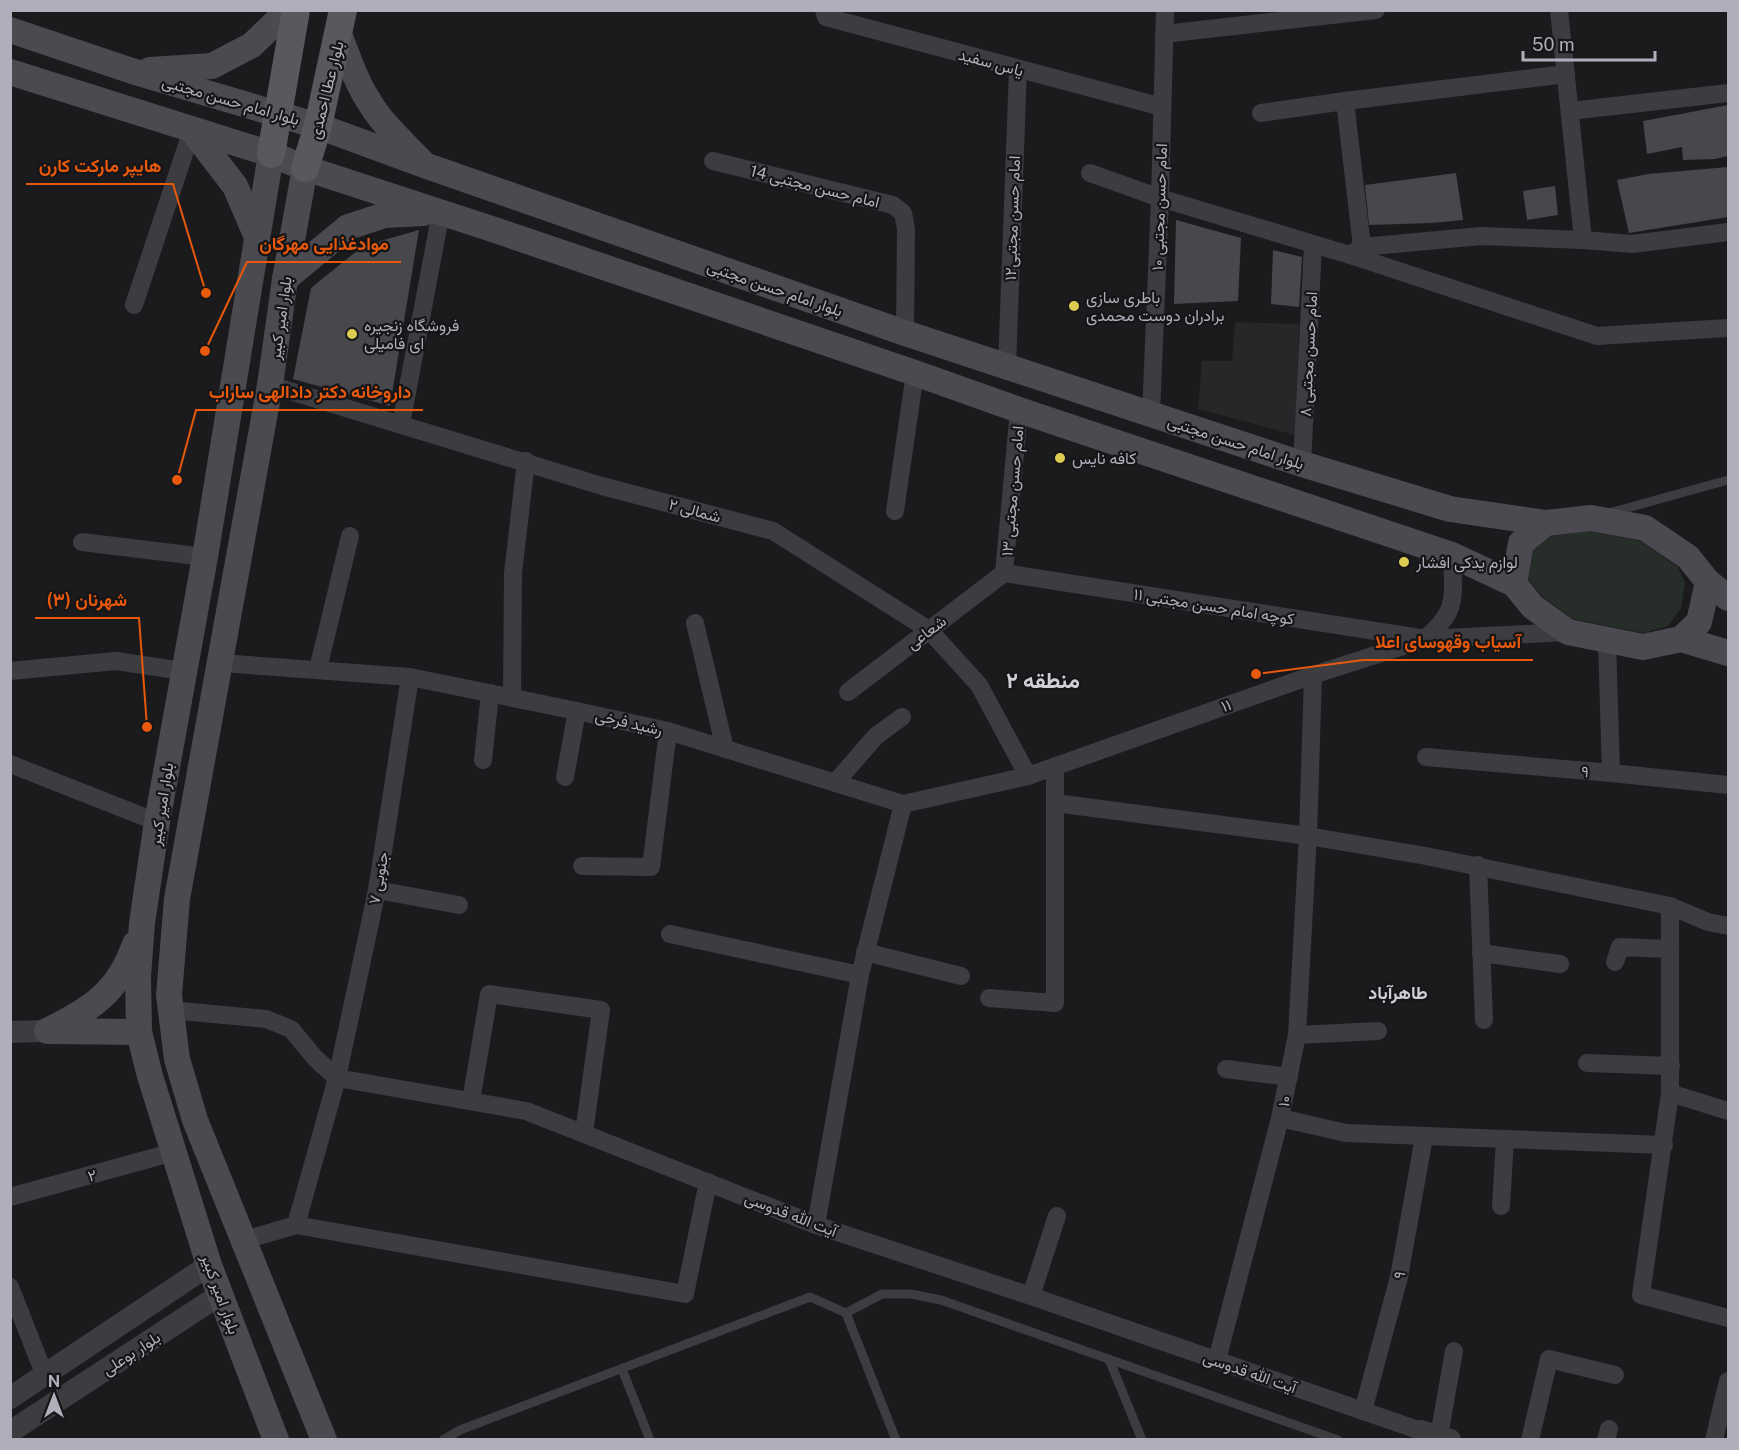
<svg xmlns="http://www.w3.org/2000/svg" width="1739" height="1450" font-family="'Public Sans',Vazirmatn,sans-serif">
  <style>
    .built { fill: #272629 }
    .green { fill: #272e2a }
    .building { fill: #48474c }
    .lines { fill: none; stroke-linecap: round; stroke-linejoin: round }
    .service { stroke: #3c3c41; stroke-width: 9 }
    .minor { stroke: #3c3c41; stroke-width: 18 }
    .tertiary { stroke: #3c3c41; stroke-width: 22 }
    .secondary { stroke: #4a4a50; stroke-width: 26 }
    .primary { stroke: #58585f; stroke-width: 28 }
    .poi-dot { fill: #dccd52; stroke: #161517; stroke-width: 2 }
    .labels { text-anchor: middle; stroke-width: 4.5; stroke-linejoin: round; paint-order: stroke }
    .street-label { font-size: 16px; fill: #aeafba; stroke: #161517 }
    .poi-label { font-size: 16px; fill: #aeafba; stroke: #161517; text-anchor: start }
    .neighbourhood-label { font-size: 18px; font-weight: bold; fill: #cfcfd6; stroke: #161517 }
    .district-label { font-size: 22px; font-weight: bold; fill: #cfcfd6; stroke: #161517 }
    .leader { fill: none; stroke: #e8590c; stroke-width: 2 }
    .callout-dot { fill: #e8590c; stroke: #161517; stroke-width: 2 }
    .callout-label { font-size: 18px; text-anchor: middle; font-weight: bold; fill: #e8590c; stroke: #161517; stroke-width: 4.5; stroke-linejoin: round; paint-order: stroke }
  </style>
  <rect width="100%" height="100%" fill="#1b1a1c"/>
  <polygon class="built" points="1235,322 1299,324 1295,435 1198,409 1202,361 1232,361"/>
  <polygon class="green" points="1590,531 1640,541 1678,567 1685,583 1681,608 1668,626 1643,633 1573,619 1543,597 1528,580 1533,550 1552,536"/>
  <g class="building">
    <polygon points="1728,105 1728,156 1715,159 1683,160 1682,147 1647,154 1643,121"/>
    <polygon points="1728,167 1728,217 1629,233 1617,180 1648,174"/>
    <polygon points="1456,173 1463,220 1432,223 1369,225 1365,185"/>
    <polygon points="1555,186 1558,215 1527,220 1523,191"/>
    <polygon points="1176,220 1241,238 1238,301 1174,304"/>
    <polygon points="419,230 390,406 293,379 311,288 363,246"/>
    <polygon points="1273,250 1302,257 1299,307 1271,304"/>
  </g>
  <g class="lines">
    <g class="service">
      <polyline points="1609,513 1728,480"/>
      <polyline points="846,1313 896,1440"/>
      <polyline points="1109,1359 1142,1440"/>
      <polyline points="622,1369 650,1440"/>
      <polyline points="443,1440 460,1430 810,1297 846,1313 882,1294 911,1294 941,1300 1338,1440"/>
    </g>
    <g class="minor">
      <polyline points="824,10 826,17 1162,107"/>
      <polyline points="1559,10 1583,240"/>
      <polyline points="1164,34 1376,10"/>
      <polyline points="1345,101 1362,247"/>
      <polyline points="1570,111 1728,93"/>
      <polyline points="1261,113 1345,101 1566,74"/>
      <polyline points="713,161 893,205 903,213 906,229 905,333"/>
      <polyline points="1090,173 1160,198 1350,255 1597,336 1728,328"/>
      <polyline points="1350,255 1362,247 1481,236 1583,240 1632,244 1728,232"/>
      <polyline points="134,305 192,130"/>
      <polyline points="1007,367 1018,69"/>
      <polyline points="270,385 602,486 773,531 929,630 979,685 1028,776"/>
      <polyline points="1151,415 1160,198 1165,10"/>
      <polyline points="401,424 441,212"/>
      <polyline points="1302,464 1313,245"/>
      <polyline points="895,511 915,373"/>
      <polyline points="82,542 205,557"/>
      <polyline points="1004,573 1420,638"/>
      <polyline points="1004,573 1019,410"/>
      <polyline points="695,623 725,749"/>
      <path d="M1425 639C1459 610 1453 597 1452 555"/>
      <polyline points="221,663 410,677 577,711 668,731 903,804 1028,776 1313,675 1425,639 1568,632"/>
      <polyline points="318,669 350,536"/>
      <polyline points="10,671 116,661 183,671"/>
      <polyline points="848,692 1004,573"/>
      <polyline points="512,697 513,573 526,461"/>
      <polyline points="1426,757 1611,773 1607,640"/>
      <polyline points="483,760 490,693"/>
      <polyline points="10,764 157,822"/>
      <polyline points="1611,773 1728,785"/>
      <polyline points="565,777 577,711"/>
      <polyline points="835,783 876,736 902,717"/>
      <polyline points="1055,803 1308,836 1426,856 1670,906 1708,922 1728,926"/>
      <polyline points="1478,865 1484,1020"/>
      <polyline points="582,866 651,867 668,731"/>
      <polyline points="377,890 459,905"/>
      <polyline points="1670,906 1670,1093 1641,1295 1728,1318"/>
      <polyline points="670,934 860,975"/>
      <polyline points="865,952 961,976"/>
      <polyline points="1481,953 1560,964"/>
      <polyline points="1615,962 1620,947 1669,949"/>
      <polyline points="989,998 1055,1003 1055,766"/>
      <polyline points="170,1010 266,1019 291,1029 315,1058 337,1078 526,1111 816,1225 1031,1296 1421,1431"/>
      <polyline points="1297,1035 1378,1031"/>
      <polyline points="1587,1063 1671,1066"/>
      <polyline points="1226,1069 1289,1077"/>
      <polyline points="1670,1093 1728,1111"/>
      <polyline points="471,1101 489,994 601,1010 584,1133"/>
      <polyline points="1280,1118 1346,1133 1664,1145"/>
      <polyline points="10,1197 174,1152"/>
      <polyline points="1501,1206 1505,1140"/>
      <polyline points="296,1225 337,1078 377,890 410,677"/>
      <polyline points="816,1225 860,975 903,804"/>
      <polyline points="242,1241 296,1225 685,1294 708,1182"/>
      <polyline points="10,1287 45,1376"/>
      <polyline points="1031,1296 1057,1216"/>
      <polyline points="1217,1360 1280,1118 1297,1035 1308,836 1313,675"/>
      <polyline points="1363,1411 1399,1277 1424,1137"/>
      <polyline points="1439,1436 1454,1351"/>
      <polyline points="1530,1440 1549,1359 1615,1375"/>
      <polyline points="1606,1440 1609,1429"/>
      <polyline points="1714,1440 1728,1381"/>
    </g>
    <g class="tertiary">
      <polyline points="10,1032 47,1031"/>
      <polyline points="10,1398 209,1265"/>
      <polyline points="1421,1431 1450,1440"/>
      <polyline points="10,1432 221,1294"/>
    </g>
    <g class="secondary">
      <polyline points="10,30 132,71 318,126 427,166 905,333 1302,464 1450,509 1546,523"/>
      <path d="M339 34C348 57 356 82 370 103 383 125 403 142 420 160"/>
      <polyline points="150,70 212,66 252,45 279,19 285,10"/>
      <polyline points="10,72 271,154 305,168 495,230 915,373 1019,410 1452,555 1514,584"/>
      <polyline points="192,130 235,186 257,237"/>
      <polyline points="271,154 205,557 157,822 142,923 138,976 139,1032 150,1076 209,1265 276,1440"/>
      <polyline points="305,168 285,279 270,385 177,899 169,995 177,1059 195,1120 324,1440"/>
      <polyline points="285,279 348,227 385,215 423,213"/>
      <polyline points="1708,582 1728,598"/>
      <polyline points="1681,639 1699,622 1708,582 1688,557 1645,528 1591,518 1546,523 1521,543 1514,584 1533,607 1568,632 1643,647 1681,639 1728,653"/>
      <path d="M47 1031C91 1009 118 993 135 944"/>
      <polyline points="50,1031 139,1032"/>
    </g>
    <g class="primary">
      <polyline points="271,154 296,10"/>
      <polyline points="305,168 318,126 343,10"/>
    </g>
  </g>
  <g class="poi-dot">
    <circle cx="1074" cy="306" r="6"/>
    <circle cx="352" cy="334" r="6"/>
    <circle cx="1060" cy="458" r="6"/>
    <circle cx="1404" cy="562" r="6"/>
  </g>
  <g class="labels">
    <g class="street-label">
      <text transform="translate(991 62) rotate(15)" y="6">یاس سفید</text>
      <text transform="translate(326 90) rotate(-76)" y="6">بلوار عطا احمدی</text>
      <text transform="translate(231 100) rotate(16)" y="6">بلوار امام حسن مجتبی</text>
      <text transform="translate(815 186) rotate(14)" y="6">امام حسن مجتبی 14</text>
      <text transform="translate(1159 207) rotate(-88)" y="6">امام حسن مجتبی ۱۰</text>
      <text transform="translate(1012 218) rotate(-88)" y="6">امام حسن مجتبی۱۲</text>
      <text transform="translate(775 288) rotate(19)" y="6">بلوار امام حسن مجتبی</text>
      <text transform="translate(280 318) rotate(-82)" y="6">بلوار امیر کبیر</text>
      <text transform="translate(1308 354) rotate(-87)" y="6">امام حسن مجتبی ۸</text>
      <text transform="translate(1236 442) rotate(18)" y="6">بلوار امام حسن مجتبی</text>
      <text transform="translate(1012 491) rotate(-85)" y="6">امام حسن مجتبی ۱۳</text>
      <text transform="translate(695 510) rotate(15)" y="6">۲ شمالی</text>
      <text transform="translate(1214 606) rotate(9)" y="6">کوچه امام حسن مجتبی ۱۱</text>
      <text transform="translate(926 632) rotate(-37)" y="6">شعاعی</text>
      <text transform="translate(1226 705) rotate(-19)" y="6">۱۱</text>
      <text transform="translate(629 722) rotate(13)" y="6">رشید فرخی</text>
      <text transform="translate(1585 771) rotate(5)" y="6">۹</text>
      <text transform="translate(161 804) rotate(-81)" y="6">بلوار امیر کبیر</text>
      <text transform="translate(378 878) rotate(-80)" y="6">۷ جنوبی</text>
      <text transform="translate(1284 1101) rotate(-79)" y="6">۱۰</text>
      <text transform="translate(92 1175) rotate(-15)" y="6">۲</text>
      <text transform="translate(791 1214) rotate(21)" y="6">آیت الله قدوسی</text>
      <text transform="translate(1399 1275) rotate(-78)" y="6">۹</text>
      <text transform="translate(221 1294) rotate(70)" y="6">بلوار امیر کبیر</text>
      <text transform="translate(131 1353) rotate(-33)" y="6">بلوار بوعلی</text>
      <text transform="translate(1250 1372) rotate(19)" y="6">آیت الله قدوسی</text>
    </g>
    <g class="poi-label">
      <text x="1086" y="303">باطری سازی<tspan x="1086" dy="18">برادران دوست محمدی</tspan></text>
      <text x="364" y="331">فروشگاه زنجیره<tspan x="364" dy="18">ای فامیلی</tspan></text>
      <text x="1072" y="464">کافه نایس</text>
      <text x="1416" y="568">لوازم یدکی افشار</text>
    </g>
    <g class="neighbourhood-label">
      <text x="1398" y="999">طاهرآباد</text>
    </g>
    <g class="district-label">
      <text x="1043" y="688">منطقه ۲</text>
    </g>
  </g>
  <path class="leader" d="M206 293L173 184H26M205 351L247 262H401M177 480L196 410H423M147 727L139 618H35M1256 674L1363 660H1533"/>
  <g class="callout-dot">
    <circle cx="206" cy="293" r="6"/>
    <circle cx="205" cy="351" r="6"/>
    <circle cx="177" cy="480" r="6"/>
    <circle cx="147" cy="727" r="6"/>
    <circle cx="1256" cy="674" r="6"/>
  </g>
  <g class="callout-label">
    <text x="100" y="172">هایپر مارکت کارن</text>
    <text x="324" y="250">موادغذایی مهرگان</text>
    <text x="310" y="398">داروخانه دکتر دادالهی ساراب</text>
    <text x="87" y="606">شهرنان (۳)</text>
    <text x="1448" y="648">آسیاب وقهوسای اعلا</text>
  </g>
  <rect width="1739" height="1450" fill="none" stroke="#aeafba" stroke-width="24"/>
  <g transform="translate(54 1396)" stroke="#161517" stroke-width="4.5" paint-order="stroke">
  <path d="M0-4.5L10 22L0 15L-10 22Z" fill="#aeafba"/>
  <text y="-9" font-size="16" font-weight="bold" text-anchor="middle" fill="#aeafba">N</text>
  </g>
  <path d="M1523 51v9h132v-9" fill="none" stroke="#aeafba" stroke-width="3"/>
  <text x="1532" y="51" font-size="18" fill="#aeafba" stroke="#161517" stroke-width="4.5" paint-order="stroke">50 m</text>
</svg>
